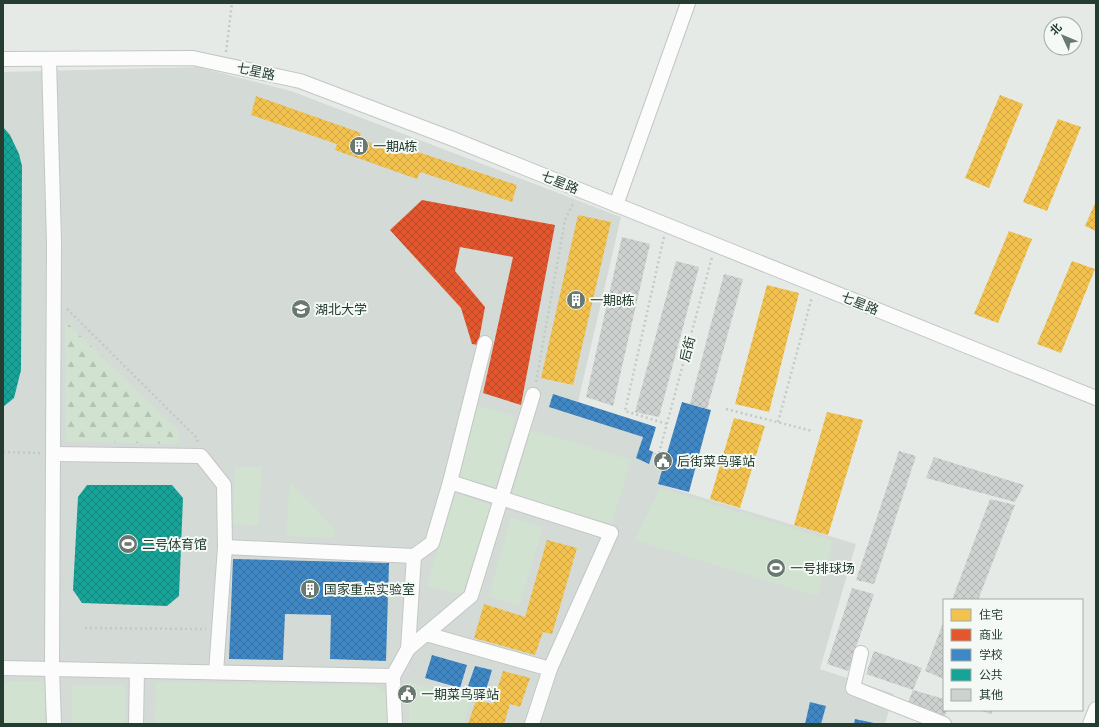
<svg xmlns="http://www.w3.org/2000/svg" width="1099" height="727" font-family="'Sofia Sans Condensed','Noto Sans SC',sans-serif">
  <style>
    .built { fill: #d4dbd6 }
    .grass { fill: #d1e2d1 }
    .forest { fill: url(#forest-firs) }
    .homes { fill: url(#homes-cross-hatch) }
    .shops { fill: url(#shops-cross-hatch) }
    .schools { fill: url(#schools-cross-hatch) }
    .public { fill: url(#public-cross-hatch) }
    .building { fill: url(#building-cross-hatch) }
    .lines { fill: none; stroke-linecap: round; stroke-linejoin: round }
    .minor-casing { stroke: #c3c7c4; stroke-width: 16 }
    .path { stroke: #c2cac5; stroke-width: 2.5; stroke-dasharray: 2 3; stroke-linecap: butt }
    .minor { stroke: #fbfcfb; stroke-width: 14 }
    .labels { text-anchor: middle; stroke-width: 4; stroke-linejoin: round; paint-order: stroke }
    .street-label { font-size: 13px; fill: #253c30; stroke: #f4f9f5 }
    .poi-label { font-size: 13px; fill: #253c30; stroke: #f4f9f5; text-anchor: start }
  </style>
  <defs>
    <pattern id="forest-firs" width="22" height="20" patternUnits="userSpaceOnUse"><rect width="22" height="20" fill="#d1e2d1"/><path d="M5 1l3.5 6h-7zM16 11l3.5 6h-7z" fill="#b3c3b4"/></pattern>
    <pattern id="homes-cross-hatch" width="8" height="8" patternUnits="userSpaceOnUse"><rect width="8" height="8" fill="#f2c14e"/><path d="M0 0l8 8M0 8l8-8" fill="none" stroke="#cfa744"/></pattern>
    <pattern id="shops-cross-hatch" width="8" height="8" patternUnits="userSpaceOnUse"><rect width="8" height="8" fill="#e4572e"/><path d="M0 0l8 8M0 8l8-8" fill="none" stroke="#b94928"/></pattern>
    <pattern id="schools-cross-hatch" width="8" height="8" patternUnits="userSpaceOnUse"><rect width="8" height="8" fill="#3f88c5"/><path d="M0 0l8 8M0 8l8-8" fill="none" stroke="#3570a0"/></pattern>
    <pattern id="public-cross-hatch" width="8" height="8" patternUnits="userSpaceOnUse"><rect width="8" height="8" fill="#17a398"/><path d="M0 0l8 8M0 8l8-8" fill="none" stroke="#15867c"/></pattern>
    <pattern id="building-cross-hatch" width="8" height="8" patternUnits="userSpaceOnUse"><rect width="8" height="8" fill="#cdd1cf"/><path d="M0 0l8 8M0 8l8-8" fill="none" stroke="#b0b4b2"/></pattern>
  </defs>
  <rect width="100%" height="100%" fill="#e6eae7"/>
  <polygon class="built" points="198,67 291,91 621,217 578,402 647,424 640,447 666,456 658,484 856,544 820,669 894,694 885,724 3,724 3,72"/>
  <g class="grass">
    <polygon points="478,406 515,417 495,489 457,478"/>
    <polygon points="531,430 631,460 611,526 512,495"/>
    <polygon points="235,467 262,467 258,525 233,524"/>
    <polygon points="290,482 336,531 333,538 286,536"/>
    <polygon points="660,488 833,541 817,596 635,540"/>
    <polygon points="456,493 491,505 462,594 427,585"/>
    <polygon points="511,518 543,527 519,606 489,596"/>
    <polygon points="46,681 44,724 3,724 3,682"/>
    <polygon points="156,682 374,686 382,691 388,697 388,724 155,724"/>
    <polygon points="409,682 470,699 464,724 409,724"/>
    <rect x="72" y="685" width="53" height="39"/>
  </g>
  <polygon class="forest" points="65,321 179,432 177,444 66,441"/>
  <g class="homes">
    <polygon points="1000,95 1023,104 989,188 965,178"/>
    <polygon points="256,96 361,133 359,139 407,155 409,149 517,185 512,202 420,172 417,179 335,150 337,144 251,115"/>
    <polygon points="1058,119 1081,127 1047,211 1023,202"/>
    <polygon points="1096,201 1096,231 1085,226"/>
    <polygon points="578,215 611,222 573,385 541,378"/>
    <polygon points="1009,231 1032,239 998,323 974,314"/>
    <polygon points="1072,261 1095,269 1061,353 1037,344"/>
    <polygon points="767,285 799,293 769,412 735,404"/>
    <polygon points="827,412 863,420 828,535 794,525"/>
    <polygon points="734,418 765,426 740,508 710,499"/>
    <polygon points="547,540 577,548 552,634 543,632 535,655 474,638 484,604 525,617"/>
    <polygon points="503,671 530,678 520,707 510,704 504,724 468,724 476,700 493,704"/>
  </g>
  <polygon class="shops" points="422,200 555,225 521,405 483,393 513,257 460,247 455,271 485,307 478,345 472,344 461,308 390,230"/>
  <g class="schools">
    <polygon points="553,394 656,427 649,450 653,452 649,464 636,458 643,437 549,407"/>
    <polygon points="682,402 711,410 689,492 658,484"/>
    <polygon points="233,559 389,563 386,661 330,659 331,615 285,614 283,660 229,659"/>
    <polygon points="432,655 467,665 460,688 425,678"/>
    <polygon points="475,666 492,670 486,690 468,686"/>
    <polygon points="810,702 826,706 821,724 805,724"/>
    <polygon points="855,719 874,723 874,724 854,724"/>
  </g>
  <g class="public">
    <polygon points="3,127 10,135 19,154 22,166 21,370 14,398 3,407"/>
    <polygon points="87,485 172,485 183,498 179,596 167,606 82,603 73,590 78,497"/>
  </g>
  <g class="building">
    <polygon points="622,237 650,244 613,406 586,397"/>
    <polygon points="676,261 699,267 659,417 635,412"/>
    <polygon points="724,274 743,279 707,409 690,404"/>
    <polygon points="899,451 916,456 874,584 856,580"/>
    <polygon points="934,457 1024,485 1015,502 926,478"/>
    <polygon points="990,499 1015,505 978,600 952,600"/>
    <polygon points="852,588 874,594 848,671 827,664"/>
    <polygon points="944,620 944,679 925,671"/>
    <polygon points="874,651 922,668 913,690 866,674"/>
    <polygon points="913,690 944,699 944,710 947,710 944,718 908,703"/>
    <polygon points="979,710 993,710 991,714"/>
  </g>
  <g class="lines">
    <g class="minor-casing">
      <g id="minor">
        <polyline points="3,59 193,58 300,81 453,139 1096,398"/>
        <polyline points="49,59 54,242 52,669 54,724"/>
        <polyline points="616,205 688,3"/>
        <polyline points="53,454 201,456 224,485 225,547 216,672"/>
        <polyline points="450,482 611,533 550,669 532,724"/>
        <polyline points="225,547 414,556 432,543 450,482 485,343"/>
        <polyline points="426,634 550,669"/>
        <polyline points="408,649 471,596 533,395"/>
        <polyline points="861,653 853,688 944,724"/>
        <polyline points="3,668 393,676 395,724"/>
        <polyline points="393,676 408,649 414,556"/>
        <polyline points="136,724 137,671"/>
        <polyline points="1090,724 1096,709"/>
      </g>
    </g>
    <g class="path">
      <polyline points="226,52 232,3"/>
      <polyline points="664,237 625,411 667,424"/>
      <polyline points="67,309 197,438 198,444"/>
      <polyline points="536,382 565,220 574,202"/>
      <polyline points="726,409 812,431"/>
      <polyline points="778,422 812,297"/>
      <polyline points="3,452 40,453"/>
      <polyline points="659,453 712,257"/>
      <polyline points="85,628 206,629"/>
    </g>
    <use href="#minor" class="minor"/>
  </g>
  <defs>
    <g id="building-disc" transform="scale(1)"><circle r="9.5" fill="#697970" stroke="#f4f9f5"/><path d="M-4-6H4V6H1V3H-1V6H-4ZM-2.5-4.3h1.7v1.8h-1.7ZM.8-4.3h1.7v1.8H.8ZM-2.5-1h1.7V.8h-1.7ZM.8-1h1.7V.8H.8Z" fill="#fff"/></g>
    <g id="university-disc" transform="scale(1)"><circle r="9.5" fill="#697970" stroke="#f4f9f5"/><path d="M0-5L7-2L0 1L-7-2ZM-4 1L0 2.5L4 1V4Q0 6-4 4Z" fill="#fff"/></g>
    <g id="civic-disc" transform="scale(1)"><circle r="9.5" fill="#697970" stroke="#f4f9f5"/><path d="M-.6-6.5H3V-4.5H.6V-3L4-1V1h2V6H-6V1h2V-1L-.6-3ZM-1.2 2.5V6h2.4V2.5Z" fill="#fff"/></g>
    <g id="stadium-disc" transform="scale(1)"><circle r="9.5" fill="#697970" stroke="#f4f9f5"/><path d="M0-5a6.5 5 0 1 0 0 10a6.5 5 0 1 0 0-10ZM-3.5-1.8h7v3.6h-7Z" fill="#fff"/></g>
  </defs>
  <g fill-rule="evenodd">
    <use href="#building-disc" x="359" y="146"/>
    <use href="#building-disc" x="576" y="300"/>
    <use href="#university-disc" x="301" y="309"/>
    <use href="#civic-disc" x="663" y="461"/>
    <use href="#stadium-disc" x="128" y="544"/>
    <use href="#stadium-disc" x="776" y="568"/>
    <use href="#building-disc" x="310" y="589"/>
    <use href="#civic-disc" x="407" y="694"/>
  </g>
  <g class="labels">
    <g class="street-label">
      <text transform="translate(256 71) rotate(12)" y="5">七星路</text>
      <text transform="translate(560 182) rotate(22)" y="5">七星路</text>
      <text transform="translate(860 303) rotate(22)" y="5">七星路</text>
      <text transform="translate(687 349) rotate(-75)" y="5">后街</text>
    </g>
    <g class="poi-label">
      <text x="373" y="151">一期A栋</text>
      <text x="590" y="305">一期B栋</text>
      <text x="315" y="314">湖北大学</text>
      <text x="677" y="466">后街菜鸟驿站</text>
      <text x="142" y="549">二号体育馆</text>
      <text x="790" y="573">一号排球场</text>
      <text x="324" y="594">国家重点实验室</text>
      <text x="421" y="699">一期菜鸟驿站</text>
    </g>
  </g>
  <rect width="1099" height="727" fill="none" stroke="#253c30" stroke-width="8"/>
  <rect x="943" y="599" width="140" height="112" fill="#f4f9f5" stroke="#a1ada6"/>
  <rect x="951" y="609" width="20" height="12" fill="#f2c14e" stroke="#a1ada6"/>
  <text x="979" y="619" font-size="12" fill="#253c30">住宅</text>
  <rect x="951" y="629" width="20" height="12" fill="#e4572e" stroke="#a1ada6"/>
  <text x="979" y="639" font-size="12" fill="#253c30">商业</text>
  <rect x="951" y="649" width="20" height="12" fill="#3f88c5" stroke="#a1ada6"/>
  <text x="979" y="659" font-size="12" fill="#253c30">学校</text>
  <rect x="951" y="669" width="20" height="12" fill="#17a398" stroke="#a1ada6"/>
  <text x="979" y="679" font-size="12" fill="#253c30">公共</text>
  <rect x="951" y="689" width="20" height="12" fill="#cdd1cf" stroke="#a1ada6"/>
  <text x="979" y="699" font-size="12" fill="#253c30">其他</text>
  <g transform="translate(1063 36) rotate(314)"><circle r="19" fill="#f4f9f5" stroke="#a1ada6"/>
  <path d="M0-3L7 15L0 10L-7 15Z" fill="#697970"/>
  <text y="-6" font-size="11" font-weight="bold" text-anchor="middle" fill="#253c30">北</text>
  </g>
</svg>
